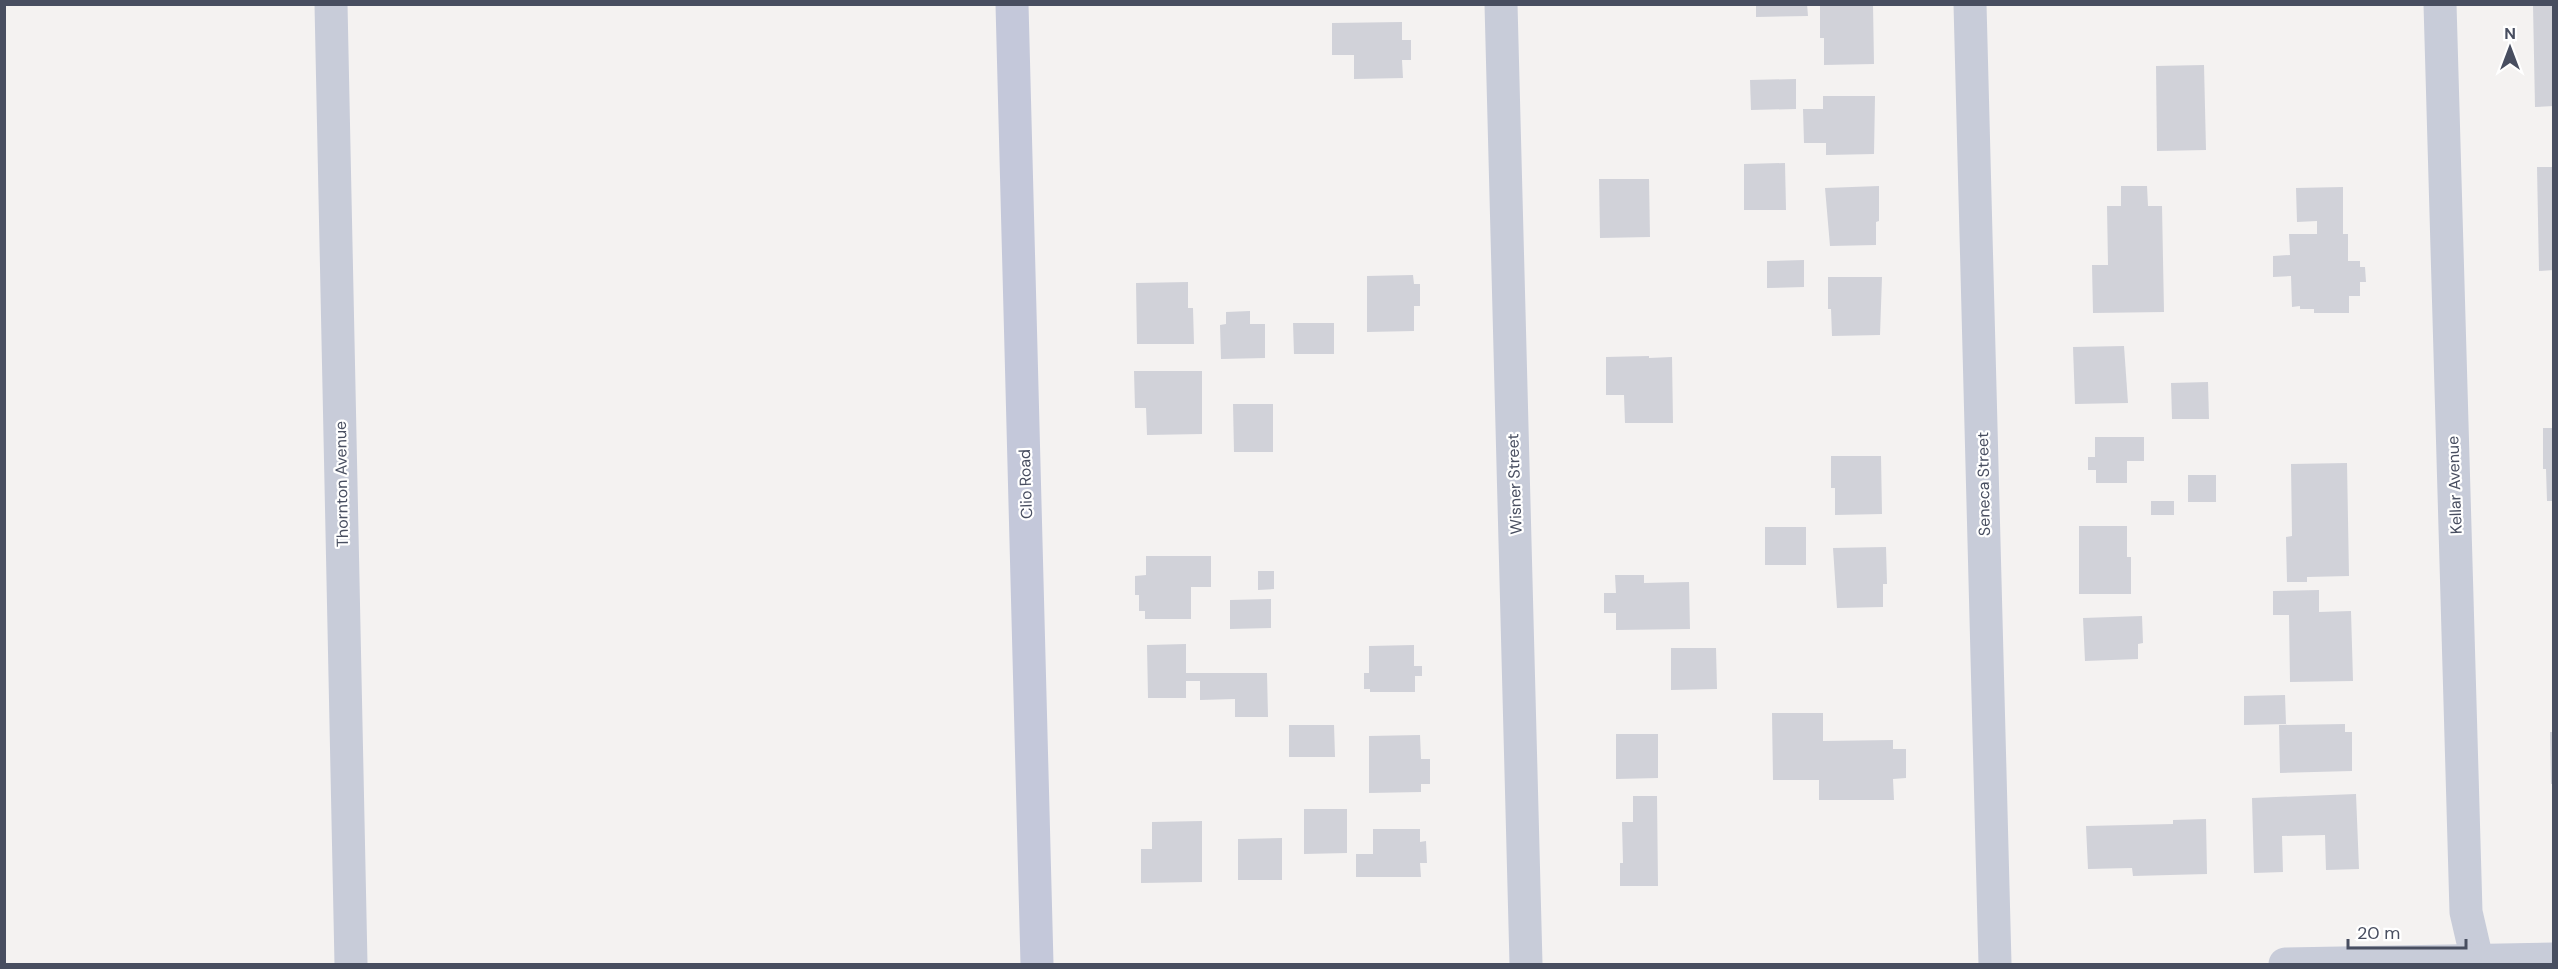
<svg xmlns="http://www.w3.org/2000/svg" width="2558" height="969" font-family="'DM Sans',sans-serif">
  <style>
    .building { fill: #d1d2d9 }
    .lines { fill: none; stroke-linecap: round; stroke-linejoin: round }
    .minor { stroke: #c8ccd9; stroke-width: 33 }
    .secondary { stroke: #c4c8da; stroke-width: 33 }
    .labels { text-anchor: middle; stroke-width: 4.5; stroke-linejoin: round; paint-order: stroke }
    .street-label { font-size: 16px; fill: #484e60; stroke: #fff }
  </style>
  <rect width="100%" height="100%" fill="#f4f2f1"/>
  <g class="building">
    <polygon points="1756,4 1807,4 1808,16 1756,17"/>
    <polygon points="1851,4 1873,4 1874,64 1824,65 1824,38 1820,38 1820,5"/>
    <polygon points="2533,5 2554,5 2554,106 2535,107"/>
    <polygon points="1402,22 1402,40 1411,40 1411,60 1402,60 1403,78 1354,79 1354,55 1332,55 1332,23"/>
    <polygon points="2204,65 2206,150 2157,151 2156,66"/>
    <polygon points="1796,79 1796,109 1751,110 1750,80"/>
    <polygon points="1823,96 1875,96 1874,154 1826,155 1826,143 1804,143 1803,109 1823,109"/>
    <polygon points="1785,163 1786,210 1744,210 1744,164"/>
    <polygon points="2537,167 2554,167 2554,270 2539,271"/>
    <polygon points="1599,179 1649,179 1650,237 1600,238"/>
    <polygon points="1879,186 1879,221 1876,222 1876,245 1830,246 1825,188"/>
    <polygon points="2121,186 2147,186 2148,206 2162,206 2164,312 2093,313 2092,265 2108,265 2107,206 2121,206"/>
    <polygon points="2343,187 2343,234 2348,234 2348,261 2360,261 2360,267 2365,267 2366,282 2360,282 2360,296 2349,296 2349,313 2314,313 2314,309 2300,309 2300,306 2292,307 2291,276 2273,277 2273,256 2290,255 2289,234 2317,234 2317,221 2297,222 2296,188"/>
    <polygon points="1804,260 1804,287 1767,288 1767,261"/>
    <polygon points="1413,275 1414,284 1420,284 1420,306 1414,306 1414,331 1367,332 1367,276"/>
    <polygon points="1828,277 1882,277 1880,335 1832,336 1831,309 1828,309"/>
    <polygon points="1188,282 1188,308 1193,308 1194,344 1137,344 1136,283"/>
    <polygon points="1250,311 1250,324 1265,324 1265,358 1221,359 1220,325 1226,324 1226,312"/>
    <polygon points="1293,323 1334,323 1334,354 1294,354"/>
    <polygon points="2124,346 2128,403 2075,404 2073,347"/>
    <polygon points="1649,356 1649,358 1672,357 1673,423 1625,423 1624,395 1606,395 1606,357"/>
    <polygon points="1134,371 1202,371 1202,434 1147,435 1146,408 1135,408"/>
    <polygon points="2208,382 2209,419 2172,419 2171,383"/>
    <polygon points="1233,404 1273,404 1273,452 1234,452"/>
    <polygon points="2543,428 2554,428 2554,501 2547,501 2546,469 2543,469"/>
    <polygon points="2095,437 2144,437 2144,461 2127,461 2127,483 2096,483 2096,470 2088,470 2088,457 2095,457"/>
    <polygon points="1831,456 1881,456 1882,514 1835,515 1835,488 1831,488"/>
    <polygon points="2347,463 2349,576 2307,577 2307,582 2287,582 2286,537 2292,536 2291,464"/>
    <rect x="2188" y="475" width="28" height="27"/>
    <rect x="2151" y="501" width="23" height="14"/>
    <polygon points="2079,526 2127,526 2127,557 2131,557 2131,594 2079,594"/>
    <rect x="1765" y="527" width="41" height="38"/>
    <polygon points="1886,547 1887,584 1883,584 1883,607 1837,608 1833,548"/>
    <polygon points="1146,556 1211,556 1211,587 1191,587 1191,619 1145,619 1145,611 1139,611 1139,595 1135,595 1135,576 1146,575"/>
    <polygon points="1258,571 1274,571 1274,589 1258,590"/>
    <polygon points="1615,575 1644,575 1644,583 1689,582 1690,629 1616,630 1616,613 1604,613 1604,593 1616,593"/>
    <polygon points="2319,590 2319,612 2351,611 2353,681 2290,682 2289,615 2273,615 2273,591"/>
    <polygon points="1271,599 1271,628 1230,629 1230,600"/>
    <polygon points="2142,616 2143,643 2138,644 2138,659 2085,661 2083,618"/>
    <polygon points="1186,644 1186,673 1267,673 1268,717 1235,717 1235,699 1200,700 1200,681 1186,681 1186,698 1148,698 1147,645"/>
    <polygon points="1414,645 1414,666 1422,666 1422,676 1415,676 1415,692 1370,692 1370,689 1364,689 1364,673 1369,673 1369,646"/>
    <polygon points="1671,648 1716,648 1717,689 1671,690"/>
    <polygon points="2285,695 2286,724 2244,725 2244,696"/>
    <polygon points="1772,713 1823,713 1823,741 1893,740 1893,749 1906,749 1906,778 1893,779 1894,800 1819,800 1819,780 1773,780"/>
    <polygon points="2345,724 2345,732 2352,732 2352,771 2280,773 2279,725"/>
    <polygon points="1289,725 1334,725 1335,757 1289,757"/>
    <polygon points="2550,732 2554,732 2554,784 2551,784"/>
    <polygon points="1616,734 1658,734 1658,778 1616,779"/>
    <polygon points="1420,735 1421,759 1430,759 1430,784 1421,784 1421,792 1369,793 1369,736"/>
    <polygon points="2356,794 2359,869 2326,870 2325,835 2282,836 2283,872 2254,873 2252,798"/>
    <polygon points="1633,796 1657,796 1658,886 1620,886 1620,863 1623,863 1622,822 1633,822"/>
    <polygon points="1304,809 1347,809 1347,853 1304,854"/>
    <polygon points="2206,819 2207,874 2133,876 2132,868 2088,869 2086,826 2173,824 2173,820"/>
    <polygon points="1202,821 1202,882 1141,883 1141,849 1152,849 1152,822"/>
    <polygon points="1373,829 1420,829 1420,842 1426,841 1427,863 1420,863 1421,877 1356,877 1356,854 1373,854"/>
    <polygon points="1282,838 1282,880 1238,880 1238,839"/>
  </g>
  <g class="lines">
    <g class="minor">
      <polyline points="331,4 351,964"/>
      <polyline points="1501,4 1526,964"/>
      <polyline points="1970,4 1995,964"/>
      <polyline points="2440,4 2466,912 2478,964"/>
      <polyline points="2285,964 2554,959"/>
    </g>
    <polyline class="secondary" points="1012,4 1037,964"/>
  </g>
  <g class="labels">
    <g class="street-label">
      <text transform="translate(341 484) rotate(-91)" y="6">Thornton Avenue</text>
      <text transform="translate(1025 484) rotate(-92)" y="6">Clio Road</text>
      <text transform="translate(1514 484) rotate(-92)" y="6">Wisner Street</text>
      <text transform="translate(1983 484) rotate(-91)" y="6">Seneca Street</text>
      <text transform="translate(2454 485) rotate(-92)" y="6">Kellar Avenue</text>
    </g>
  </g>
  <rect width="2558" height="969" fill="none" stroke="#484e60" stroke-width="12"/>
  <g transform="translate(2510 48)" stroke="#ffffff" stroke-width="4.5" paint-order="stroke">
  <path d="M0-4.5L10 22L0 15L-10 22Z" fill="#484e60"/>
  <text y="-9" font-size="16" font-weight="bold" text-anchor="middle" fill="#484e60">N</text>
  </g>
  <path d="M2348 939v9h118v-9" fill="none" stroke="#484e60" stroke-width="3"/>
  <text x="2357" y="939" font-size="18" fill="#484e60" stroke="#ffffff" stroke-width="4.5" paint-order="stroke">20 m</text>
</svg>
